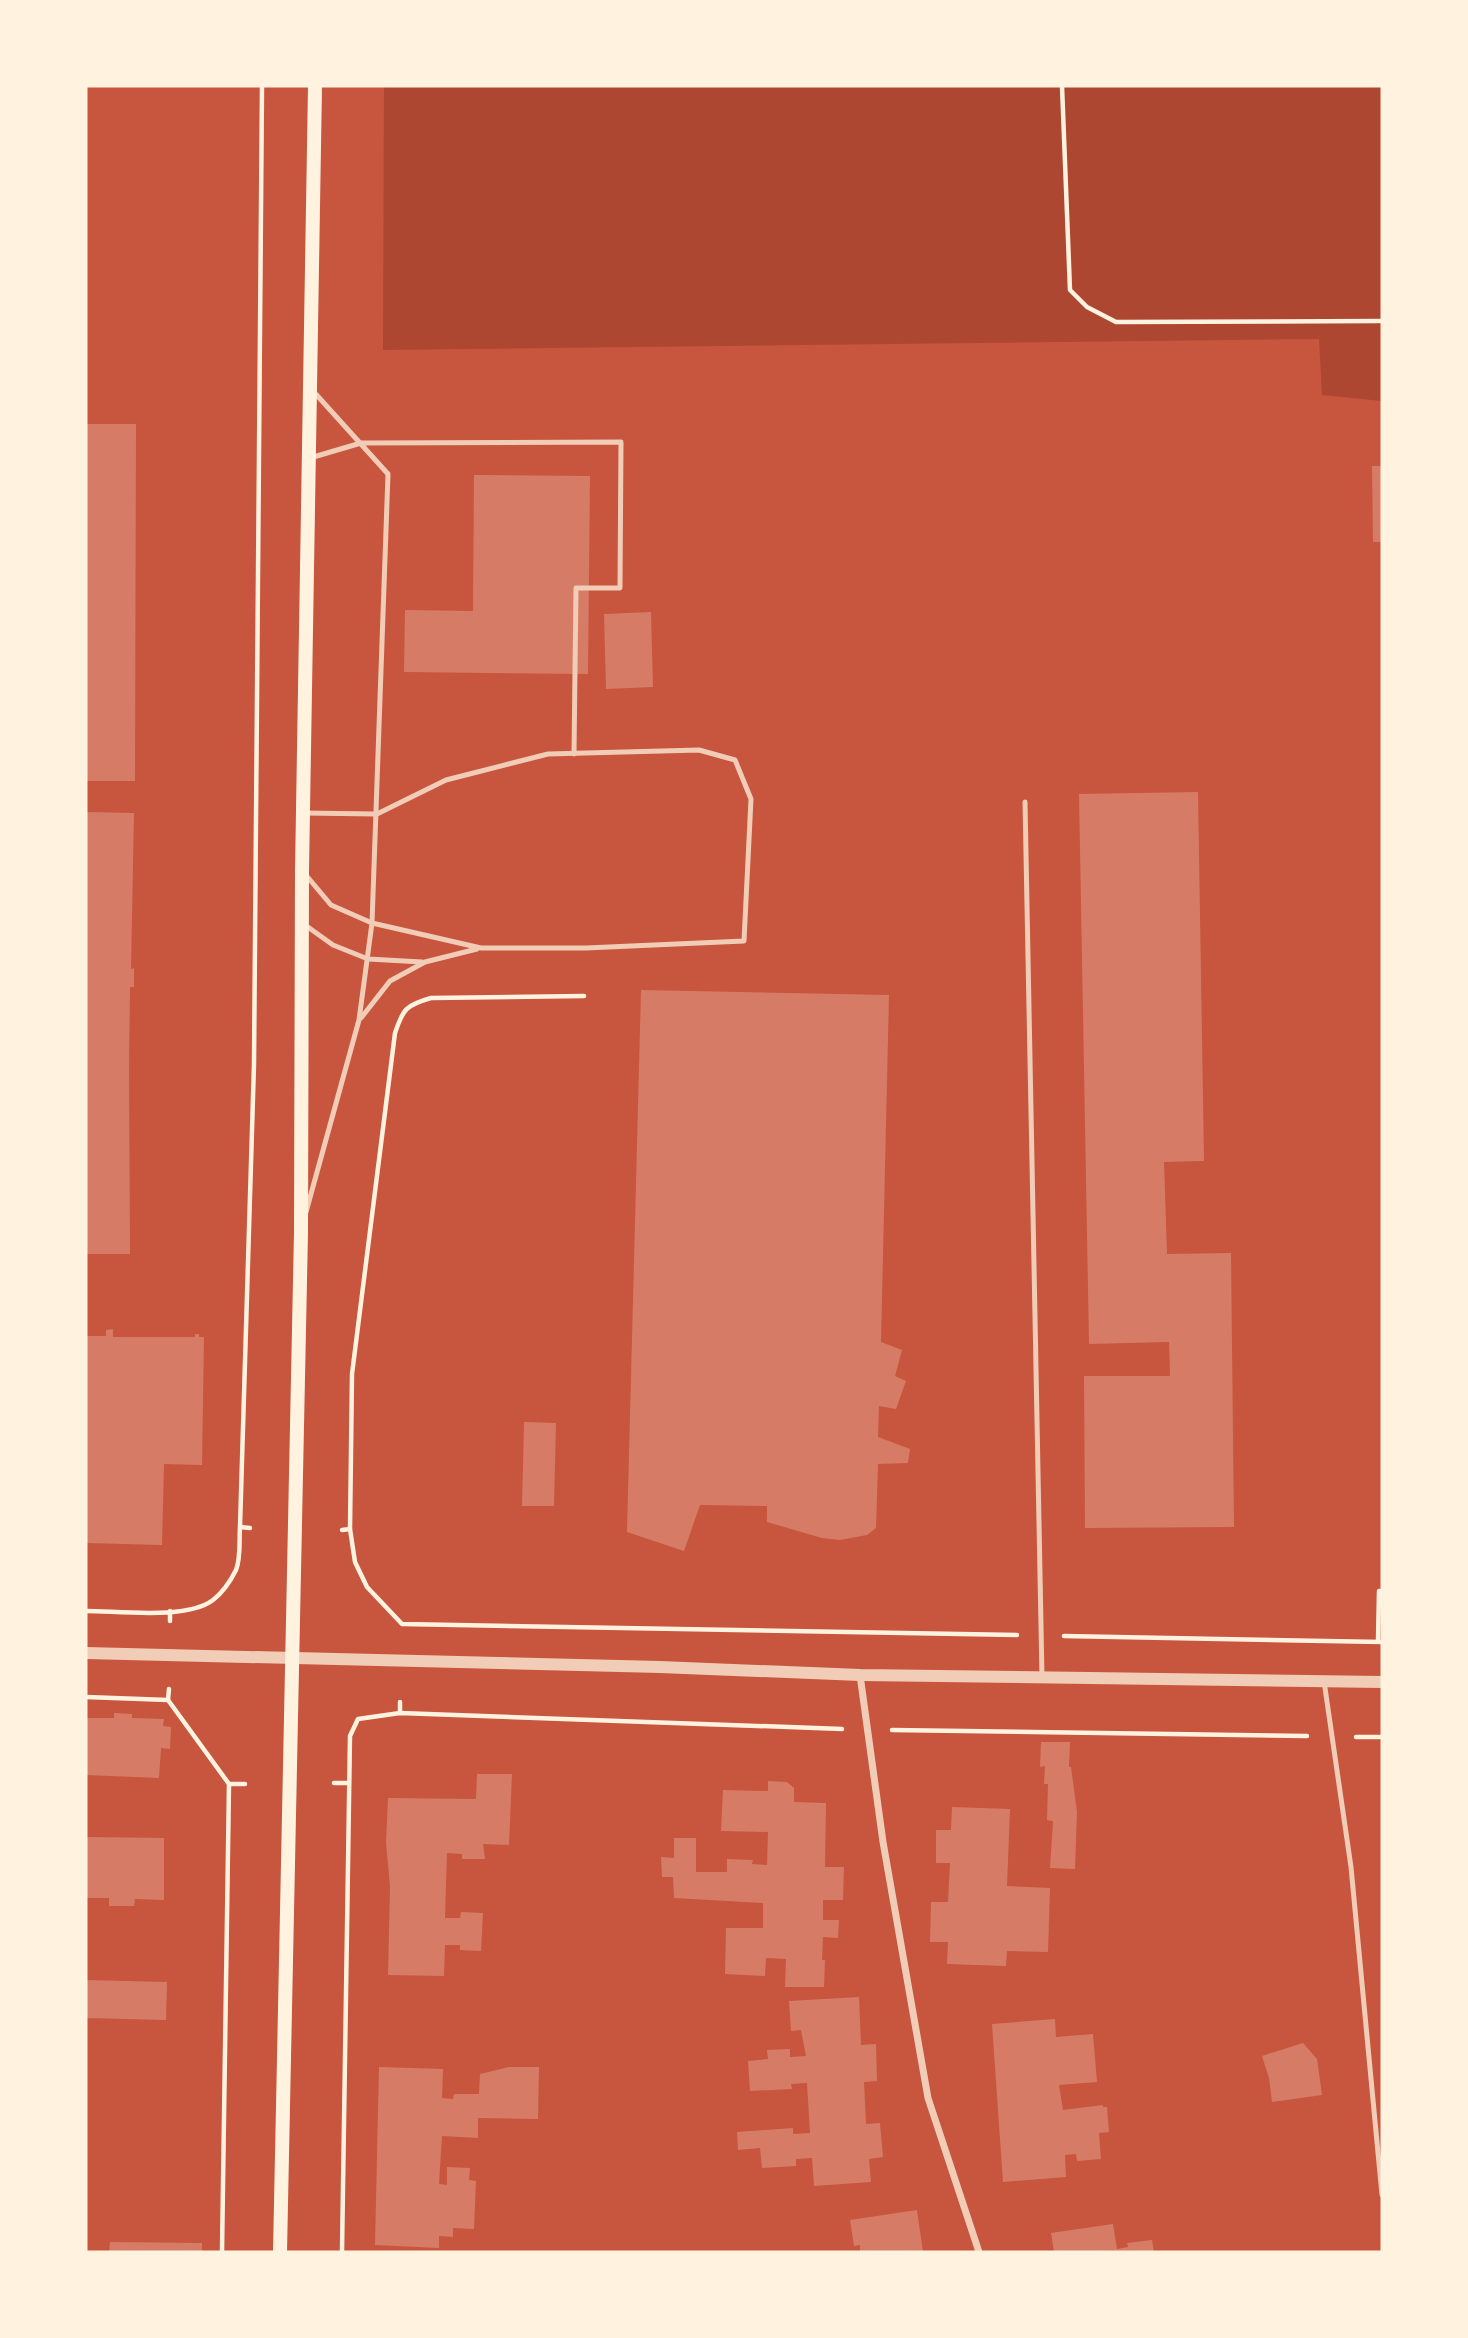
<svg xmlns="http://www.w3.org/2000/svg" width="1468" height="2338" font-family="Inter,sans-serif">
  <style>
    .green { fill: #ae4732 }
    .building { fill: #d67c66 }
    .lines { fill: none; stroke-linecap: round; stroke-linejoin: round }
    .path { stroke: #fff3e0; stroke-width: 4.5 }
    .service { stroke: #f1ccb7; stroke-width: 5 }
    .minor { stroke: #f1ccb7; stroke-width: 7 }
    .tertiary { stroke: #f1ccb7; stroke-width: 12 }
    .secondary { stroke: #fff3e0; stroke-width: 14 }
  </style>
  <rect width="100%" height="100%" fill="#c8553d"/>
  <polygon class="green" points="384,86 1382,86 1382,401 1322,395 1319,339 383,350"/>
  <g class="building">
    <polygon points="86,424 136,424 135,781 86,781"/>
    <polygon points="1372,466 1382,466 1382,542 1373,542"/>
    <polygon points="474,475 590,476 588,674 404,672 405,610 473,611"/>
    <polygon points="651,612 653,687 606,689 604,614"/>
    <polygon points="1198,792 1204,1161 1164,1162 1167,1254 1231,1253 1234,1527 1085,1528 1084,1376 1170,1376 1169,1342 1089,1344 1079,794"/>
    <polygon points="86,812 134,813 131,969 134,968 134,987 130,987 129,1069 130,1254 86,1254"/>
    <polygon points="641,990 889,995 881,1342 902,1350 895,1376 906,1381 896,1409 879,1406 878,1437 910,1449 908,1463 878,1464 876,1528 867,1535 840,1540 822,1538 767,1522 767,1506 700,1505 684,1551 627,1532"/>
    <polygon points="113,1329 113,1337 195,1337 195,1334 199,1334 199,1337 204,1337 202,1465 164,1464 162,1545 86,1543 86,1336 106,1336 106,1330"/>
    <polygon points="524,1422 556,1423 554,1506 522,1506"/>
    <polygon points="114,1713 132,1714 132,1718 164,1719 163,1726 171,1727 170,1749 161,1748 159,1778 86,1775 86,1718 114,1718"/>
    <polygon points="1041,1742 1070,1742 1069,1767 1071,1767 1077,1812 1075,1869 1050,1868 1053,1821 1047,1820 1048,1784 1044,1784 1045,1766 1040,1767"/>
    <polygon points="477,1774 512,1774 509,1845 483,1844 485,1859 462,1859 462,1854 447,1853 445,1918 460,1918 461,1912 483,1913 481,1951 460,1950 460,1945 445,1945 444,1976 388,1975 390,1886 386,1843 388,1798 476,1799"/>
    <polygon points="768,1781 787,1782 794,1788 794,1802 826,1803 825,1867 844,1867 843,1900 823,1900 823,1920 839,1920 838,1938 823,1937 822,1960 825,1960 824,1987 785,1987 786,1959 766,1958 765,1976 725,1974 726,1928 763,1928 763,1903 674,1898 673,1877 662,1877 661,1857 674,1858 674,1838 696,1838 696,1872 727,1872 727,1859 753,1860 752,1864 767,1865 768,1832 721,1831 723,1790 768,1791"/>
    <polygon points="952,1807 1010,1809 1007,1886 1050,1888 1048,1952 1007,1951 1006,1966 947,1964 948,1942 930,1942 931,1902 948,1902 950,1863 936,1863 936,1830 951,1830"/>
    <polygon points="86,1837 164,1838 164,1900 135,1899 134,1906 109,1906 109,1898 86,1898"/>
    <polygon points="86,1980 167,1982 166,2020 86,2018"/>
    <polygon points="859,1997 861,2045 876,2044 877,2081 864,2082 866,2124 880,2123 883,2157 869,2159 871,2182 814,2186 812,2158 796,2159 796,2166 762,2168 760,2148 738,2150 737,2132 793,2128 793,2134 810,2133 807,2083 791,2084 792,2089 750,2091 748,2061 768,2059 767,2050 790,2049 790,2057 806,2056 801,2030 791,2031 789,2001"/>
    <polygon points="1055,2019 1056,2037 1093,2034 1097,2082 1059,2085 1063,2110 1103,2105 1103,2107 1107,2107 1109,2132 1099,2133 1101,2159 1077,2161 1076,2154 1065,2155 1066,2177 1003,2182 992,2024"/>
    <polygon points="1303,2043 1317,2059 1322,2095 1272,2102 1269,2078 1262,2056"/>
    <polygon points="379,2067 443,2069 442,2098 453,2099 454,2094 479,2094 480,2074 509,2067 539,2067 538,2119 478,2118 478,2138 442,2136 439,2184 447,2185 447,2167 470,2168 469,2180 476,2181 474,2229 453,2228 453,2237 439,2236 439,2248 375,2245"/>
    <polygon points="917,2210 923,2252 860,2252 860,2245 854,2246 850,2220"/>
    <polygon points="1113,2224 1117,2249 1128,2247 1127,2243 1152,2240 1154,2252 1054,2252 1051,2233"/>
    <polygon points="110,2242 202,2243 202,2252 109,2252"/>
  </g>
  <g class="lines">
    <g class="path">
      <polyline points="1062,86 1070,290 1087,307 1116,322 1382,321"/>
      <path d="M584 996 431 998C406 1005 403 1009 395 1033L352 1374 350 1529 355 1562 367 1587 402 1624 1017 1635"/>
      <polyline points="240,1527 250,1528"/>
      <polyline points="342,1530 350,1529"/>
      <path d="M86 1611C119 1611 187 1620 213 1600 222 1593 231 1580 236 1570 241 1558 239 1540 240 1527L254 1064 262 86"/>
      <polyline points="170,1621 170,1611"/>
      <polyline points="1064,1636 1382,1642"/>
      <polyline points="1378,1641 1379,1591 1382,1591"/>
      <polyline points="86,1697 168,1700 229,1784 222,2252"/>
      <polyline points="168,1700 169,1689"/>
      <polyline points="400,1713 400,1702"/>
      <polyline points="892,1730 1307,1736"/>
      <polyline points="1356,1737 1382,1737"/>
      <polyline points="334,1783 349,1783"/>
      <polyline points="229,1784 245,1784"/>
      <polyline points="342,2252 350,1736 358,1719 400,1713 842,1729"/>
    </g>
    <g class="service">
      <polyline points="310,458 361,443 621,442 620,588 576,588 574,754"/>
      <polyline points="1025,802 1042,1677"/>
      <polyline points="303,813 377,814 446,780 548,754 699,750 735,760 751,799 744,941 586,948 481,948 372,923 331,905 305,874"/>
      <polyline points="305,925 333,945 368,959 422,962"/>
      <polyline points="361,1018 390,981 425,962 477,949"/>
      <polyline points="306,1212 359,1020 372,923 388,474 313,391"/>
      <polyline points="1324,1681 1351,1867 1382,2195"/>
    </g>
    <polyline class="minor" points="860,1675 883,1842 928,2098 979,2252"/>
    <polyline class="tertiary" points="86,1653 660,1667 860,1675 1382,1682"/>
    <polyline class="secondary" points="280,2252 301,1232 302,871 315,86"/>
  </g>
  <rect width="1468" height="2338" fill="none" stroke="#fff3e0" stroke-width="175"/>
</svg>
